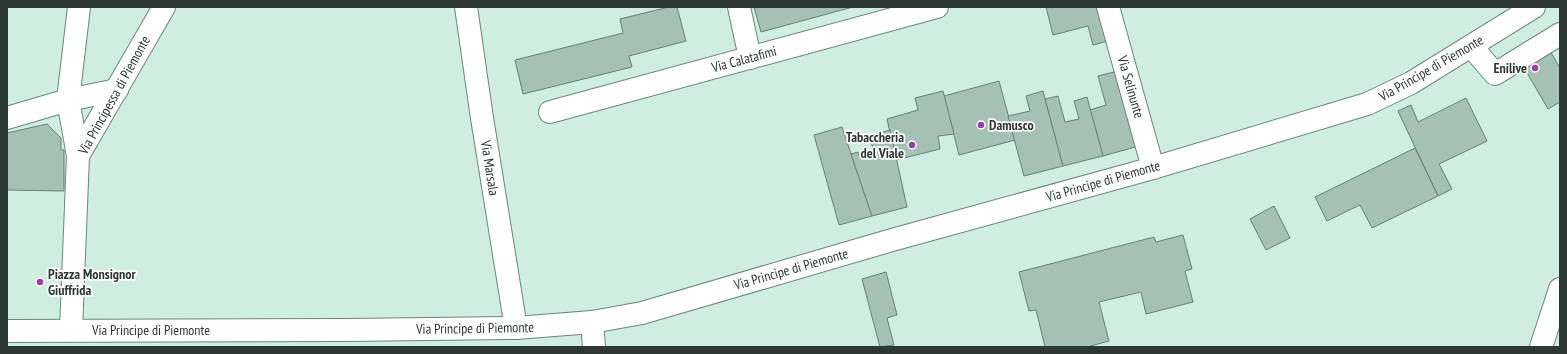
<svg xmlns="http://www.w3.org/2000/svg" width="1567" height="354" font-family="'PT Sans Narrow',sans-serif">
  <style>
    .building { fill: #a5c1b6; stroke: #668076 }
    .lines { fill: none; stroke-linecap: round; stroke-linejoin: round }
    .minor-casing { stroke: #6b867c; stroke-width: 24 }
    .highway-casing { stroke: #6b867c; stroke-width: 24 }
    .minor { stroke: #fff; stroke-width: 22 }
    .highway { stroke: #fff; stroke-width: 22 }
    .poi-dot { fill: #983ea9; stroke: #fff; stroke-width: 1.5 }
    .labels { text-anchor: middle; stroke-width: 3.5; stroke-linejoin: round; paint-order: stroke }
    .street-label { font-size: 14px; fill: #2d3834; stroke: #fff }
    .poi-label { font-size: 14px; font-weight: bold; fill: #2d3834; stroke: #fff; text-anchor: end }
  </style>
  <rect width="100%" height="100%" fill="#d0ede2"/>
  <g class="building">
    <polygon points="669,7 677,7 686,41 629,56 632,67 523,94 515,60 623,33 620,19"/>
    <polygon points="754,7 853,7 761,32"/>
    <polygon points="1046,7 1097,7 1108,41 1093,45 1088,26 1053,35"/>
    <polygon points="1546,44 1560,68 1560,102 1548,109 1519,59"/>
    <polygon points="1118,71 1139,146 1103,156 1090,110 1106,105 1098,76"/>
    <polygon points="999,81 1015,140 959,155 944,96"/>
    <polygon points="943,91 954,134 938,136 940,149 896,160 887,119 918,110 915,98"/>
    <polygon points="1043,91 1063,166 1024,176 1008,116 1030,111 1026,96"/>
    <polygon points="1058,96 1065,122 1079,119 1074,101 1087,97 1103,156 1063,166 1045,99"/>
    <polygon points="1466,98 1487,141 1439,164 1452,189 1438,196 1398,111 1411,105 1418,122"/>
    <polygon points="47,124 61,138 61,150 64,150 64,191 7,190 7,133"/>
    <polygon points="842,127 872,216 839,225 814,135"/>
    <polygon points="890,130 907,207 872,216 851,154 858,152 859,156 874,151 869,136"/>
    <polygon points="1415,148 1438,196 1372,228 1360,205 1327,221 1315,197"/>
    <polygon points="1274,206 1290,238 1266,250 1250,219"/>
    <polygon points="1183,235 1192,269 1185,271 1193,302 1146,314 1141,292 1099,302 1109,341 1087,347 1045,347 1036,310 1029,311 1019,272 1154,237 1156,242"/>
    <polygon points="886,272 897,315 887,318 894,345 880,347 862,279"/>
  </g>
  <g class="lines">
    <g class="minor-casing">
      <g id="minor">
        <polyline points="466,7 482,118 516,328"/>
        <polyline points="739,7 750,58"/>
        <polyline points="1108,7 1153,168"/>
        <polyline points="1471,46 1495,74 1560,34"/>
        <polyline points="550,112 937,7"/>
        <polyline points="7,118 68,100 117,90"/>
        <polyline points="78,156 68,100 79,7"/>
        <polyline points="592,322 594,347"/>
        <polyline points="71,330 78,156 164,7"/>
        <polyline points="7,331 346,330 516,328 592,322 642,313 892,240 1153,168 1367,104 1411,83 1534,7"/>
      </g>
    </g>
    <g class="highway-casing">
      <polyline id="highway" points="1541,347 1560,289"/>
    </g>
    <use href="#minor" class="minor"/>
    <use href="#highway" class="highway"/>
  </g>
  <g class="poi-dot">
    <circle cx="1535" cy="68" r="4"/>
    <circle cx="981" cy="125" r="4"/>
    <circle cx="912" cy="145" r="4"/>
    <circle cx="40" cy="282" r="4"/>
  </g>
  <g class="labels">
    <g class="street-label">
      <text transform="translate(744 59) rotate(-15)" y="5">Via Calatafimi</text>
      <text transform="translate(1431 68) rotate(-30)" y="5">Via Principe di Piemonte</text>
      <text transform="translate(1131 87) rotate(74)" y="5">Via Selinunte</text>
      <text transform="translate(114 95) rotate(-61)" y="5">Via Principessa di Piemonte</text>
      <text transform="translate(490 168) rotate(81)" y="5">Via Marsala</text>
      <text transform="translate(1103 181) rotate(-16)" y="5">Via Principe di Piemonte</text>
      <text transform="translate(791 269) rotate(-16)" y="5">Via Principe di Piemonte</text>
      <text transform="translate(475 328) rotate(-1)" y="5">Via Principe di Piemonte</text>
      <text x="151" y="335">Via Principe di Piemonte</text>
    </g>
    <g class="poi-label">
      <text x="1527" y="73">Enilive</text>
      <text x="989" y="130" text-anchor="start">Damusco</text>
      <text x="904" y="142">Tabaccheria<tspan x="904" dy="16">del Viale</tspan></text>
      <text x="48" y="279" text-anchor="start">Piazza Monsignor<tspan x="48" dy="16">Giuffrida</tspan></text>
    </g>
  </g>
  <rect width="1567" height="354" fill="none" stroke="#2d3834" stroke-width="16"/>
</svg>
